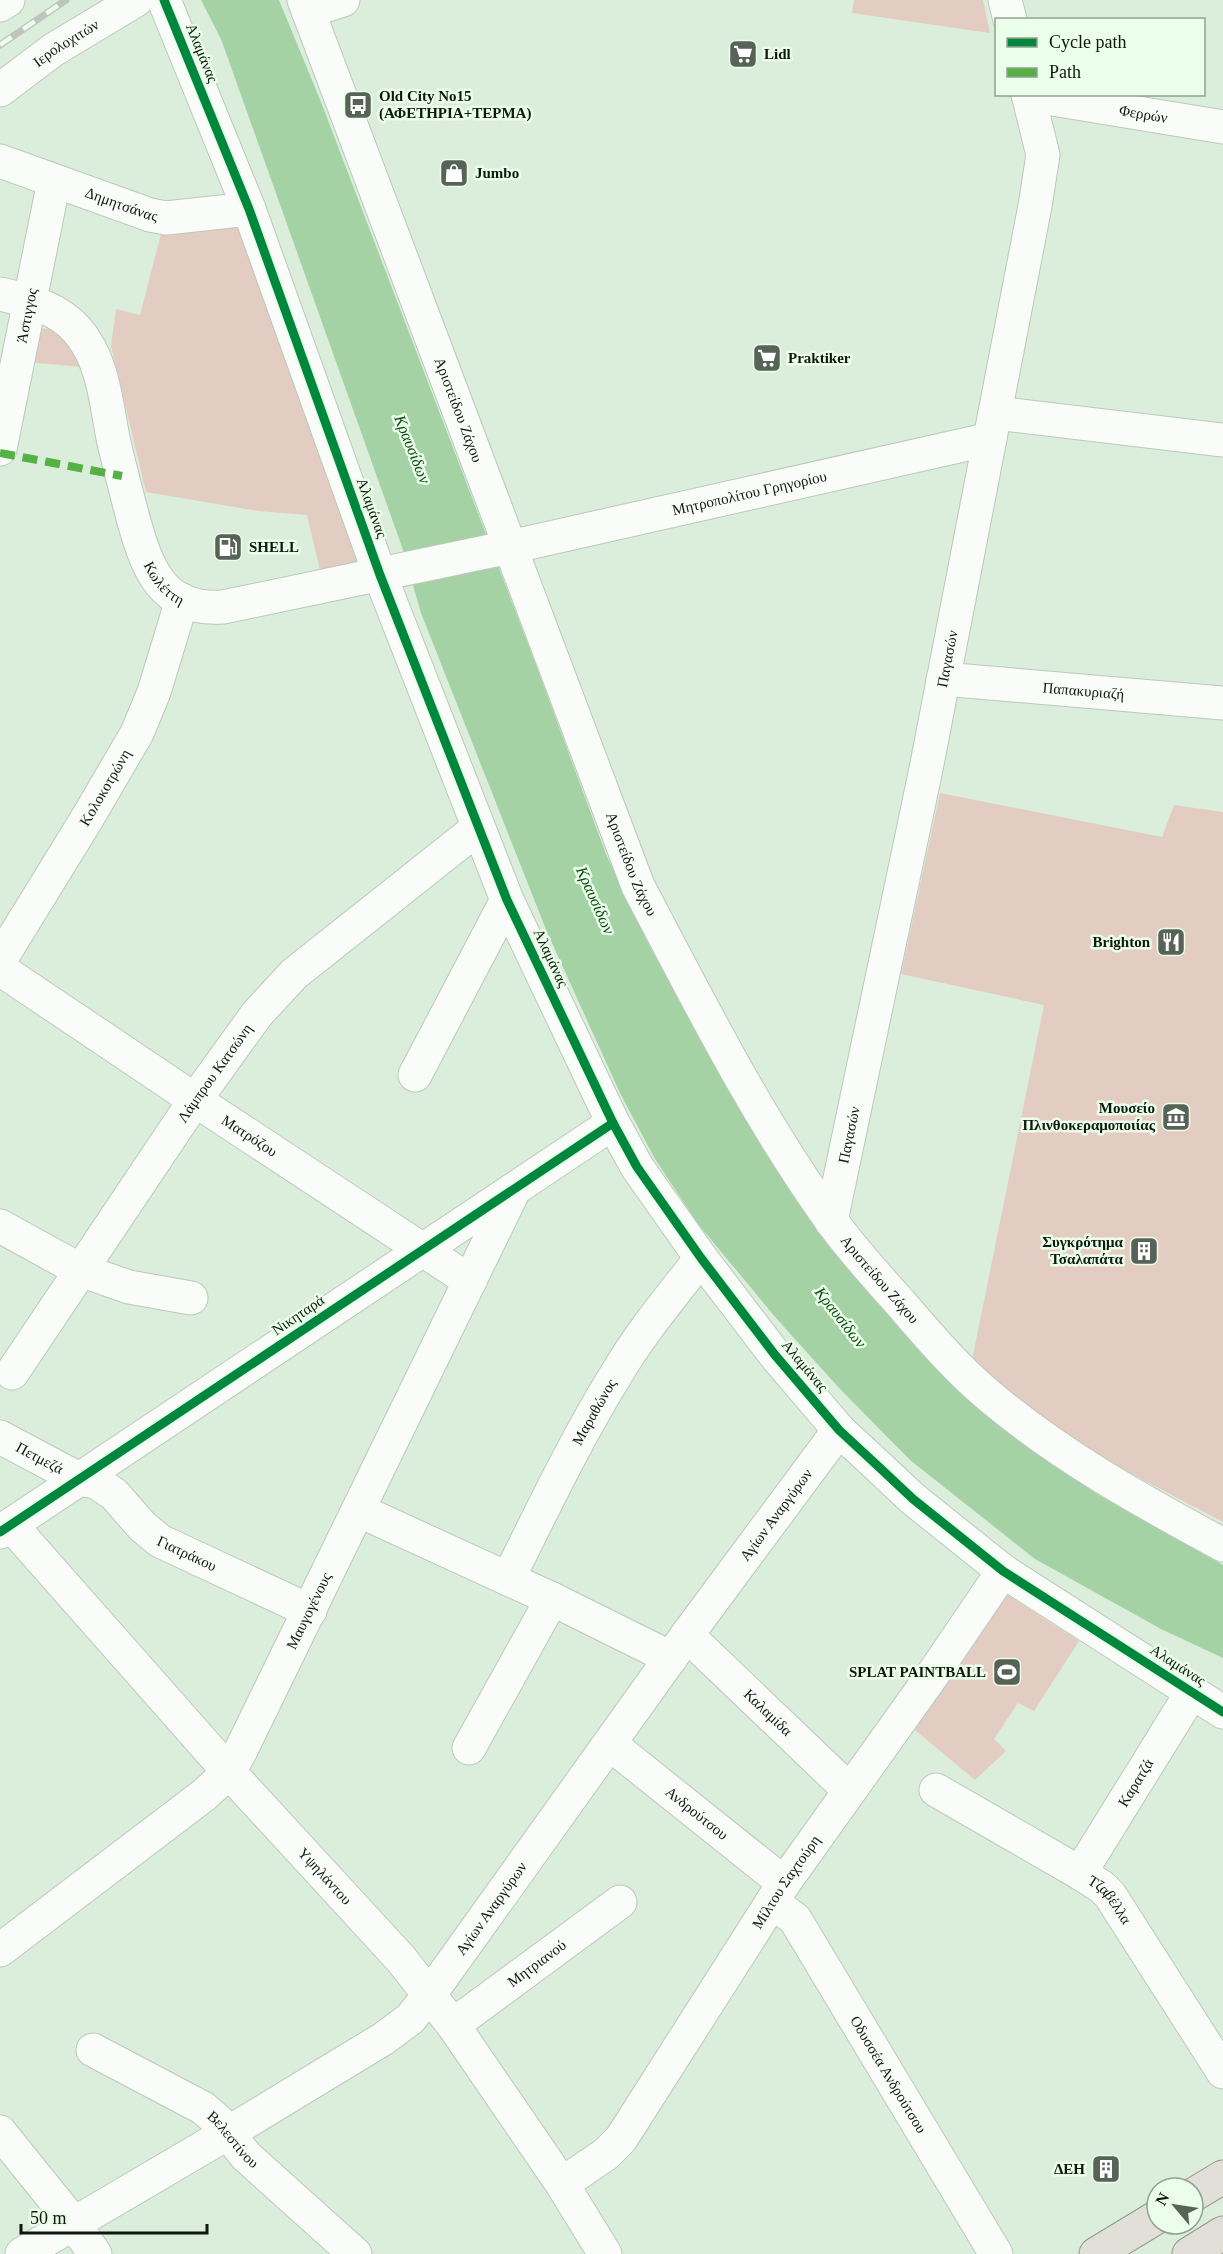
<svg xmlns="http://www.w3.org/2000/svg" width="1223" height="2254" font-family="Georgia,serif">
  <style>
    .green { fill: #e3cdc2 }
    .water { fill: #a5d2a5 }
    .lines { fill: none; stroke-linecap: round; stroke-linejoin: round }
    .minor-casing { stroke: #bbc9bb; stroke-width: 35 }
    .major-casing { stroke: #939886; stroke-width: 35 }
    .minor { stroke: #fafcfa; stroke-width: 33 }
    .major { stroke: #e0e0d8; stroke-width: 33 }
    .rail-casing { stroke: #bfc4bf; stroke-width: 7 }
    .rail { stroke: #eafee9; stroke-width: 4.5; stroke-dasharray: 14; stroke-linecap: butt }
    .quiet { stroke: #54b144; stroke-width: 8; stroke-dasharray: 15 8; stroke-linecap: butt }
    .cycleway-casing { stroke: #eafee9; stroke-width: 13 }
    .cycleway { stroke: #00873e; stroke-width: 9 }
    .labels { text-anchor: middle; stroke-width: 5; stroke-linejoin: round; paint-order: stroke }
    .street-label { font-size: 15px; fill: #0e190e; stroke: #eafee9 }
    .poi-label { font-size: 15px; font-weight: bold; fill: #0e190e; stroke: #eafee9; text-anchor: start }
    .water-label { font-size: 16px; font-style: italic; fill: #0c4812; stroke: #eafee9 }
  </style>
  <rect width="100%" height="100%" fill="#dbeddb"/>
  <g class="green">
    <polygon points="854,0 983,0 990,33 852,13"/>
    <polygon points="239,221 365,567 321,575 307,515 258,511 146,492 111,346 116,309 140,315 162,230"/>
    <path d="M35 328C66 328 69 343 81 367L28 362Z"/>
    <polygon points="940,793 1162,837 1174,805 1223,812 1223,1522 1088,1451 971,1365 1044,1005 901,974"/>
    <polygon points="1006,1594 1079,1641 1034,1711 1018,1703 994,1739 1006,1751 975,1780 915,1730"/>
  </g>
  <polygon class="water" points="201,0 279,0 321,102 539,673 606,854 649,945 701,1040 772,1160 1046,1458 1097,1494 1223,1565 1223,1658 1161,1629 1035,1559 910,1460 840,1389 776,1318 698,1224 655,1159 621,1095 547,932 421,613 402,547 221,39"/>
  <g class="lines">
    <g class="minor-casing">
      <g id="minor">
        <polyline points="164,0 249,209 380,575 507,900 613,1123 637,1167 701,1258 775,1355 839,1430 880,1468 913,1499 1003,1571 1223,1712"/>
        <path id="s1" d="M304 0 638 886C698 1000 757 1118 833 1223 854 1252 879 1279 903 1306 927 1334 952 1363 980 1388 1053 1452 1138 1499 1223 1545"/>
        <polyline points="1005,0 1010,20"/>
        <polyline points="0,5 8,0"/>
        <polyline points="308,11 343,0"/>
        <path id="s2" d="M0 90 53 50 136 0"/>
        <path id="s3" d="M1028 95 1223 127"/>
        <path id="s4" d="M0 161 150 215 166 218 249 209"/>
        <path id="s5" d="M0 294C28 300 58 308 77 330 103 359 106 402 113 438 119 465 126 491 133 518 147 568 161 611 223 607L510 547 990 439"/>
        <polyline points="995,413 1223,440"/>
        <path id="s6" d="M0 449 54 181"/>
        <path id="s7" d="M943 679 1223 703"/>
        <path id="s8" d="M0 960 88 817 137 733 154 692 182 600"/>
        <path id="s9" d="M0 969 195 1100 470 1281"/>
        <polyline points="415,1075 507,900"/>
        <path id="s10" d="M831 1221 926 769 1035 206 1043 155 1028 94"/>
        <polyline points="0,1226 80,1270 129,1287 191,1298"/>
        <path id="s11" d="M12 1373 195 1100 257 1014 294 974 478 828"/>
        <path id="s12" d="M0 1437 79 1479 96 1482 114 1494 142 1526 160 1541 310 1611"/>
        <polyline points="358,1510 552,1599 671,1658"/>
        <path id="s13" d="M11 1525 229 1772 401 1959 453 2025 562 2184 605 2254"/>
        <polyline points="0,1532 613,1123"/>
        <path id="s14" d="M508 1579C543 1509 576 1439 617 1373 641 1332 672 1296 701 1258"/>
        <path id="s15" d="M687 1635 849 1790"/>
        <path id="s16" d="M610 1744 784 1883"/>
        <polyline points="469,1748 552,1599"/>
        <path id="s17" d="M936 1790 1080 1873 1102 1887 1110 1895 1223 2072"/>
        <path id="s18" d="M1080 1873 1192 1692"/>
        <path id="s19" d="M772 1902 795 1919 996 2254"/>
        <path id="s20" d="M0 1950 204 1795 229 1772 240 1752 514 1190"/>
        <path id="s21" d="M453 2025 620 1902"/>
        <path id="s22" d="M93 2050 203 2108 218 2121 246 2156 355 2254"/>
        <polyline points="0,2132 74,2224 95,2254"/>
        <path id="s23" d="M562 2184 606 2154 621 2139 784 1883 931 1677 1003 1571"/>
        <path id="s24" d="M22 2254 228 2133 383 2039 410 2019 430 1994 687 1635 839 1430"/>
      </g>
    </g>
    <g class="major-casing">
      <g id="major">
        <polyline points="1193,2195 1223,2177"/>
        <polyline points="1096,2254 1157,2217"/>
        <polyline points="1189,2254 1223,2233"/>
      </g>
    </g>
    <use href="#minor" class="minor"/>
    <use href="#major" class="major"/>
    <g class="rail-casing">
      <polyline id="rail" points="0,45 66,0"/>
    </g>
    <use href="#rail" class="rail"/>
    <polyline class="quiet" points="0,453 122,476"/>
    <g class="cycleway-casing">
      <g id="cycleway">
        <polyline points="164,0 249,209 380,575 507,900 613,1123 637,1167 701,1258 775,1355 839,1430 880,1468 913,1499 1003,1571 1223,1712"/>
        <polyline points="0,1532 613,1123"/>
      </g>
    </g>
    <use href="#cycleway" class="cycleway"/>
  </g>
  <defs>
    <g id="supermarket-square" transform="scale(1.5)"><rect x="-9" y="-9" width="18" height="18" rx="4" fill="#566356" stroke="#eafee9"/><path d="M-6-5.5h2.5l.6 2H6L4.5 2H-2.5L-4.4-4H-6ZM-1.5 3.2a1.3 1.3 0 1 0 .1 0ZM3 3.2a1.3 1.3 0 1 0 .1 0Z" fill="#fff"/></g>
    <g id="bus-square" transform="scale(1.5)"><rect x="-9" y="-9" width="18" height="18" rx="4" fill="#566356" stroke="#eafee9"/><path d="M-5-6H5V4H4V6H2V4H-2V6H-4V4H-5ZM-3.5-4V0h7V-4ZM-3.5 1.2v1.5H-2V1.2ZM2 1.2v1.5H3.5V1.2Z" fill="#fff"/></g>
    <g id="shop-square" transform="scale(1.5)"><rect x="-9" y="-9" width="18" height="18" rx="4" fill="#566356" stroke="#eafee9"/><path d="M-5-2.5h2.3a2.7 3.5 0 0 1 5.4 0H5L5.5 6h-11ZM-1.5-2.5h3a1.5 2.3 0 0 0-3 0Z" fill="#fff"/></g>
    <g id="fuel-square" transform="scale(1.5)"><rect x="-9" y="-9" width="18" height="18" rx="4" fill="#566356" stroke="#eafee9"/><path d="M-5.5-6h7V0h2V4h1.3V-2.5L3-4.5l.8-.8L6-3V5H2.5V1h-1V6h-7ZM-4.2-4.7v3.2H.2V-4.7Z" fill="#fff"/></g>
    <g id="restaurant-square" transform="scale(1.5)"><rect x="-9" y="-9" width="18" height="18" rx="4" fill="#566356" stroke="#eafee9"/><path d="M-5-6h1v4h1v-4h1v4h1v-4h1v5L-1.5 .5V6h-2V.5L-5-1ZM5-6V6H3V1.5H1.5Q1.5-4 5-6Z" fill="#fff"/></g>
    <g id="museum-square" transform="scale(1.5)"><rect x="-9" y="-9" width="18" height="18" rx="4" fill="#566356" stroke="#eafee9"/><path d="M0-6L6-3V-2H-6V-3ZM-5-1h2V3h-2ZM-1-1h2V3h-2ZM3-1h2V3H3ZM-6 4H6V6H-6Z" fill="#fff"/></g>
    <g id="building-square" transform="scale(1.5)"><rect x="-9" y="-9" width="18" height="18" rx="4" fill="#566356" stroke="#eafee9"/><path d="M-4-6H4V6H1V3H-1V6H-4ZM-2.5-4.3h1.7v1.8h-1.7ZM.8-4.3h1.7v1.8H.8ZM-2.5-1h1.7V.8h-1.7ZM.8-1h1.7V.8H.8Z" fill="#fff"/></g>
    <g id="stadium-square" transform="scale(1.5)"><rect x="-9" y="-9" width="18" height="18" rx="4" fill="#566356" stroke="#eafee9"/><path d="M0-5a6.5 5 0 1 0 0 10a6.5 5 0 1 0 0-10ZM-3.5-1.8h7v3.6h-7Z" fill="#fff"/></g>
  </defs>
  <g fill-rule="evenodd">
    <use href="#supermarket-square" x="743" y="54"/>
    <use href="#bus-square" x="358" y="105"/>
    <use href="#shop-square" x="454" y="173"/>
    <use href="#supermarket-square" x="767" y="358"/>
    <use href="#fuel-square" x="228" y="547"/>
    <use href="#restaurant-square" x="1171" y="942"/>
    <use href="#museum-square" x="1176" y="1117"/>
    <use href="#building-square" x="1144" y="1251"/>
    <use href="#stadium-square" x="1007" y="1672"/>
    <use href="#building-square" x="1106" y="2169"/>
  </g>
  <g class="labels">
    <g class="street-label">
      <text dy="5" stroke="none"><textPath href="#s2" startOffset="81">Ιερολοχιτών</textPath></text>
      <text transform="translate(202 53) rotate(68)" y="5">Αλαμάνας</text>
      <text dy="5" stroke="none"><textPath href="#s3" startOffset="117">Φερρών</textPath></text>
      <text dy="5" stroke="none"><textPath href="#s4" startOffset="129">Δημητσάνας</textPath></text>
      <text dy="5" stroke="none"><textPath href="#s6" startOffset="136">Άστιγγος</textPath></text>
      <text dy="5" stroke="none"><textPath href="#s1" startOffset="438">Αριστείδου Ζάχου</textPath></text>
      <text dy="5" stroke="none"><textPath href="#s5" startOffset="964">Μητροπολίτου Γρηγορίου</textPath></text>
      <text transform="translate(372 508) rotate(70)" y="5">Αλαμάνας</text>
      <text dy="5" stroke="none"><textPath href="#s5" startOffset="358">Κωλέττη</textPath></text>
      <text dy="5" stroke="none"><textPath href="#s10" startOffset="574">Παγασών</textPath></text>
      <text dy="5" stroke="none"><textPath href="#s7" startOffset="141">Παπακυριαζή</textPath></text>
      <text dy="5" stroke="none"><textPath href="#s8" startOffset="202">Κολοκοτρώνη</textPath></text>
      <text dy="5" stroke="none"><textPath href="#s1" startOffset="924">Αριστείδου Ζάχου</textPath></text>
      <text transform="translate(551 958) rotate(65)" y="5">Αλαμάνας</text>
      <text dy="5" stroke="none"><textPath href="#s11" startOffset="362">Λάμπρου Κατσώνη</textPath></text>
      <text dy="5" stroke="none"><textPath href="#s10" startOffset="88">Παγασών</textPath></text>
      <text dy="5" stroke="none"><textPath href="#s9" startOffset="300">Ματρόζου</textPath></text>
      <text dy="5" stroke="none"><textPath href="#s1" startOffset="1410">Αριστείδου Ζάχου</textPath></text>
      <text transform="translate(298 1315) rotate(-34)" y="5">Νικηταρά</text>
      <text transform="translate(805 1366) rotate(50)" y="5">Αλαμάνας</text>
      <text dy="5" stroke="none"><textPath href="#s14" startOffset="188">Μαραθώνος</textPath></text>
      <text dy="5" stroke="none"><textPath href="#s12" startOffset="45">Πετμεζά</textPath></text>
      <text dy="5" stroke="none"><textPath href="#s24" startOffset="1077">Αγίων Αναργύρων</textPath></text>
      <text dy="5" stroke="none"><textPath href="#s12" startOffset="224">Γιατράκου</textPath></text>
      <text dy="5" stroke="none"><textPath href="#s20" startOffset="470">Μαυγογένους</textPath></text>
      <text transform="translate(1178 1665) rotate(33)" y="5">Αλαμάνας</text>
      <text dy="5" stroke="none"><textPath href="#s15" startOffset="112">Καλαμίδα</textPath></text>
      <text dy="5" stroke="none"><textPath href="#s18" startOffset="106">Καρατζά</textPath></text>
      <text dy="5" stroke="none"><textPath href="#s16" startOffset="111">Ανδρούτσου</textPath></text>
      <text dy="5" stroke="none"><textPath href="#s13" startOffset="471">Υψηλάντου</textPath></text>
      <text dy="5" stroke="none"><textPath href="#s23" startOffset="380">Μίλτου Σαχτούρη</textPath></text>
      <text dy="5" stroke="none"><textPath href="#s17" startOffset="207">Τζαβέλλα</textPath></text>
      <text dy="5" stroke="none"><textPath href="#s24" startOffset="591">Αγίων Αναργύρων</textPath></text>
      <text dy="5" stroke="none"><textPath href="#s21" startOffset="104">Μητριανού</textPath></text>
      <text dy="5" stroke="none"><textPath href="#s19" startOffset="210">Οδυσσέα Ανδρούτσου</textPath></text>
      <text dy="5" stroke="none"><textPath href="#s22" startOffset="168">Βελεστίνου</textPath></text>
    </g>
    <g class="poi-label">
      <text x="764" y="59">Lidl</text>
      <text x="379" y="101">Old City Νο15<tspan x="379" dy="17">(ΑΦΕΤΗΡΙΑ+ΤΕΡΜΑ)</tspan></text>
      <text x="475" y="178">Jumbo</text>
      <text x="788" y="363">Praktiker</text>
      <text x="249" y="552">SHELL</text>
      <text x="1150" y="947" text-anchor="end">Brighton</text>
      <text x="1155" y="1113" text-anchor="end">Μουσείο<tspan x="1155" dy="17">Πλινθοκεραμοποιίας</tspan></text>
      <text x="1123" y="1247" text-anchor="end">Συγκρότημα<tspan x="1123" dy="17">Τσαλαπάτα</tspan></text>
      <text x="986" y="1677" text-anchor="end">SPLAT PAINTBALL</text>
      <text x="1085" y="2174" text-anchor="end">ΔΕΗ</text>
    </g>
    <g class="water-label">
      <text transform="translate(413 449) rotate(68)" y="6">Κραυσίδων</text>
      <text transform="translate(596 900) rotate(66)" y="6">Κραυσίδων</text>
      <text transform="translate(841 1317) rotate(52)" y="6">Κραυσίδων</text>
    </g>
  </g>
  <rect x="995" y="18" width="210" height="78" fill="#eafee9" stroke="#92a291" stroke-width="1.5"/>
  <rect x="1007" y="38" width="30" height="9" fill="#00873e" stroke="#92a291" stroke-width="1.5"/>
  <text x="1049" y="48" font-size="18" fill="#0e190e">Cycle path</text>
  <rect x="1007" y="68" width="30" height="9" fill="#54b144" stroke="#92a291" stroke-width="1.5"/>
  <text x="1049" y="78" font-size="18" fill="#0e190e">Path</text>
  <g transform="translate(1175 2206) rotate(299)"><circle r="28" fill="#eafee9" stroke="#92a291" stroke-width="1.5"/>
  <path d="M0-4.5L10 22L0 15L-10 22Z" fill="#566356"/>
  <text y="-9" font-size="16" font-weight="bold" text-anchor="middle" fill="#0e190e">N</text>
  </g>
  <path d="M21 2224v9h186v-9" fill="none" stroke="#0e190e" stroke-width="3"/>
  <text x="30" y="2224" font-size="18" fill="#0e190e" stroke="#eafee9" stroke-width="4.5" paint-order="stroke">50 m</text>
</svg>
